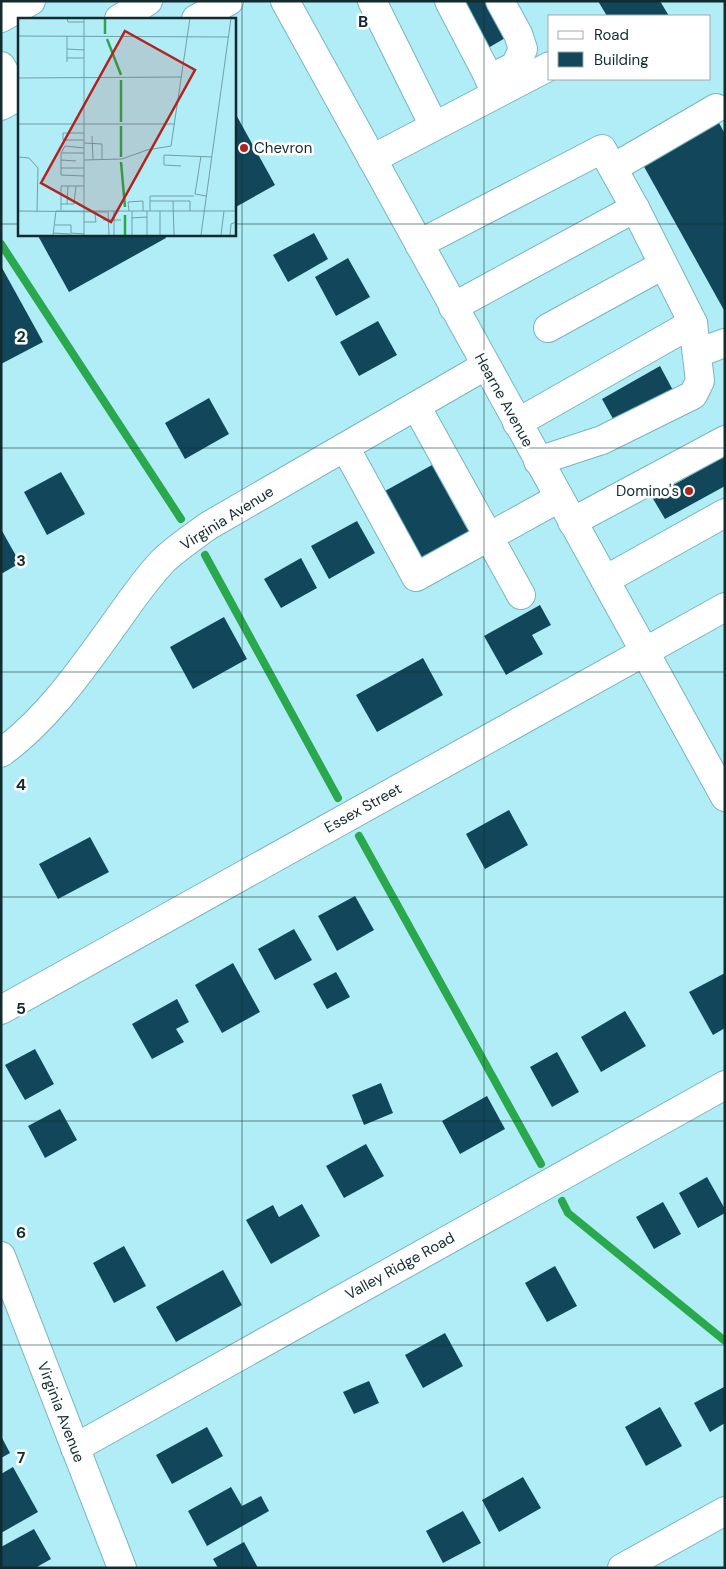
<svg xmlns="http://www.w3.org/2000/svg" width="726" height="1569" font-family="'DM Sans',sans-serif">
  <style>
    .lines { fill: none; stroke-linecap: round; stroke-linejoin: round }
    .stream { stroke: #2aa84d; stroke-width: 8 }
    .building { fill: #12475b }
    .minor-casing { stroke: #79b5bf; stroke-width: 30 }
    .major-casing { stroke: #79b5bf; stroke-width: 30 }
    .minor { stroke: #fff; stroke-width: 28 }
    .major { stroke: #fff; stroke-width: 28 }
    .grid { fill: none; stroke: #122b2e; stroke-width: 1; stroke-opacity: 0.55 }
    .poi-dot { fill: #b2231e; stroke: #fff; stroke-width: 2 }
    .labels { text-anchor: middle; stroke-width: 5; stroke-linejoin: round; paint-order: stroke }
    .poi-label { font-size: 15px; fill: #122b2e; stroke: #fff; text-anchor: start }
    .street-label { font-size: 15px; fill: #122b2e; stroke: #fff }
    .inset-river { fill: none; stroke: #2aa84d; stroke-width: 2.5 }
    .inset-road { fill: none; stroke: #719fa7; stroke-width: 1 }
    .view { fill: #b2231e; fill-opacity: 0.15; stroke: #b2231e; stroke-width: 2.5 }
    .inset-edge { fill: none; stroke: #122b2e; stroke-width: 2.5 }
    .grid-label { font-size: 16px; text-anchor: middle; font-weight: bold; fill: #122b2e; stroke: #fff; stroke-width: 5; stroke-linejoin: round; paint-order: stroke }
  </style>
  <rect width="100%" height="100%" fill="#b0edf7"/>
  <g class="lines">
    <g class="stream">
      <polyline points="1,244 181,519"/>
      <polyline points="205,555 338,798"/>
      <polyline points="359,836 541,1164"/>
      <polyline points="562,1201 568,1213 725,1341"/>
    </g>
  </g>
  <g class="building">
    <polygon points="462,1 487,1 507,37 488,48"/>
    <polygon points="598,1 660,1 669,16 607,16"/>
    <polygon points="234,111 275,185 234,208"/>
    <polygon points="718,121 725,134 725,312 642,163"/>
    <polygon points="314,233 328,259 288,282 273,255"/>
    <polygon points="37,234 164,234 166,238 69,292"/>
    <polygon points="348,258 370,297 336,316 315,277"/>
    <polygon points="1,266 43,342 1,364"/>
    <polygon points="378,321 397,355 359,376 340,342"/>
    <polygon points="660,366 675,394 617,426 602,399"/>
    <polygon points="209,398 229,434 185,459 165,423"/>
    <polygon points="725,456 725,486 665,519 652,497"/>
    <polygon points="432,465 471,536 424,562 385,491"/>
    <polygon points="61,472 85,514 47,535 24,492"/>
    <polygon points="357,521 375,553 329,579 311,546"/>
    <polygon points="1,529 20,563 1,574"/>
    <polygon points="301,558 317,588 281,608 264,579"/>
    <polygon points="540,605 551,625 532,635 543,654 506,675 484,636"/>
    <polygon points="224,617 247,659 193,689 170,647"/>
    <polygon points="423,658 443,695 377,732 356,695"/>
    <polygon points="509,810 528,845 485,869 466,834"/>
    <polygon points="90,837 109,872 58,899 39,864"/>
    <polygon points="355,896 374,930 337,951 318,916"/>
    <polygon points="294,929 312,960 275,980 258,949"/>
    <polygon points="233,963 260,1012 222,1033 195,985"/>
    <polygon points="336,972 350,997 327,1009 313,984"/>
    <polygon points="725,973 725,1028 713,1035 689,992"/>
    <polygon points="177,999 189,1022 176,1029 184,1042 152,1059 132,1024"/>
    <polygon points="625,1011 646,1046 601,1072 581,1037"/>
    <polygon points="35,1049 54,1084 25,1100 5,1065"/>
    <polygon points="557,1052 579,1092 552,1107 530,1067"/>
    <polygon points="381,1083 393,1113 364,1125 352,1095"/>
    <polygon points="487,1096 505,1129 460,1154 442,1121"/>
    <polygon points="60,1109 77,1140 45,1158 28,1126"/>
    <polygon points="366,1144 384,1176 344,1198 326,1166"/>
    <polygon points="707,1177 725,1209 725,1213 698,1228 679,1193"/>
    <polygon points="663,1202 681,1234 654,1249 636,1217"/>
    <polygon points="302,1204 320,1236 271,1264 246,1220 273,1205 279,1217"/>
    <polygon points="124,1246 146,1286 114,1303 93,1263"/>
    <polygon points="555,1266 577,1306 547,1322 525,1283"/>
    <polygon points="223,1270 242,1305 176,1342 156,1307"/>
    <polygon points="445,1333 463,1366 423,1388 405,1355"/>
    <polygon points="369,1381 379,1403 354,1414 343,1392"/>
    <polygon points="724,1387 725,1423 710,1432 694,1403"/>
    <polygon points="660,1407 682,1446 646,1466 625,1427"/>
    <polygon points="207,1427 223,1456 172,1484 156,1455"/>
    <polygon points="1,1436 10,1453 1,1458"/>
    <polygon points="13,1467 38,1512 1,1533 1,1474"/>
    <polygon points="523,1477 541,1508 499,1532 482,1500"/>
    <polygon points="231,1487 242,1506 261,1496 269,1511 207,1546 188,1511"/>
    <polygon points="463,1511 481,1543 443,1563 426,1531"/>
    <polygon points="34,1529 51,1559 35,1568 1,1568 1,1547"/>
    <polygon points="244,1542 258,1568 218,1568 213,1559"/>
  </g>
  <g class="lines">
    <g class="minor-casing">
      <g id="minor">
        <polyline points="372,1 434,126"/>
        <polyline points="449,1 497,93"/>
        <polyline points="1,18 31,1"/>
        <polyline points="1,66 18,96"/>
        <polyline points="489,79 515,66 523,49 518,34 500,1"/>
        <polyline points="372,159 550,66"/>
        <polyline points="613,168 716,108"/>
        <polyline points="419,244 602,149 635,208 693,323 517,423"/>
        <polyline points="453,307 635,208"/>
        <polyline points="548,328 663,265"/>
        <polyline points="697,353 725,343"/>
        <polyline points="416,406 521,595"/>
        <polyline points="345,447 416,577 559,498"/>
        <polyline points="538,461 602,440 693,395 700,381 693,323"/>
        <polyline points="572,522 725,440"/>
        <polyline points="605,580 725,513"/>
        <path d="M1 753C49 718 84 666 118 619 133 598 147 577 165 559 178 547 193 537 208 526L485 366"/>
        <polyline points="1,1010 725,607"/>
        <polyline points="1,1256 122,1568"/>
        <polyline points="75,1448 725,1085"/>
        <polyline points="622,1568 725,1511"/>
      </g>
    </g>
    <g class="major-casing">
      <g id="major">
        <polyline points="285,1 725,797"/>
        <polyline points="119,19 148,1"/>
        <polyline points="196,19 229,1"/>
        <polyline points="1,106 19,96"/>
      </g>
    </g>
    <use href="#minor" class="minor"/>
    <use href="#major" class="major"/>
  </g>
  <path class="grid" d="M242 1V1568M484 1V1568M1 224H19M234 224H725M1 448H725M1 672H725M1 897H725M1 1121H725M1 1345H725"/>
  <g class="poi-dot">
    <circle cx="244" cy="148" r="5"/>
    <circle cx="689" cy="491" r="5"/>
  </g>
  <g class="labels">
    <g class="poi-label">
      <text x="254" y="153">Chevron</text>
      <text x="679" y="496" text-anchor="end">Domino's</text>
    </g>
    <g class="street-label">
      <text transform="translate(504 400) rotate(61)" y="5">Hearne Avenue</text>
      <text transform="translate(227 518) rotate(-32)" y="5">Virginia Avenue</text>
      <text transform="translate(363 808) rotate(-29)" y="5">Essex Street</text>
      <text transform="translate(400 1266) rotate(-29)" y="5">Valley Ridge Road</text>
      <text transform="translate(61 1412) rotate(69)" y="5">Virginia Avenue</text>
    </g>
  </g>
  <g transform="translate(18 18)">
    <rect width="218" height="218" fill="#b0edf7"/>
    <path class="inset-river" d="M87 0V16M89 21 103 57M103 62V104M103 139V108M103 144 107 189M107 197V217"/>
    <path class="inset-road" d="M49 0 50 4H66M66 0V217M0 18 211 19M49 18V44M49 31 66 32M49 40H66M0 60 163 59M0 106H157M66 115H45V122H66M74 118 75 142M66 125 84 126V142M43 135 47 128 66 130M183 138 177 176 188 178M0 139 11 140 20 150 19 193M43 142 58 143M66 142 104 141 129 132 153 128 172 0M163 148 146 147V137L194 139M43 150H66M66 158 43 157V135H66M132 183V178H176M155 183 156 217M43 186H56L58 168M49 186 50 168M43 192V168H66M0 193 89 194M38 193H218M90 193 91 217M96 193V217M111 193 110 184 125 183V193M132 193V183H172V193M114 200 129 199M85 202H103M66 204H78L77 196M37 207H53V215L66 216M35 215 53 216M35 217 38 193M114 217V193M129 217V193M142 217V193M183 217 213 0M203 217 206 193M212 217 213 206 218 204"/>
    <path class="view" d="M107 13 177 52 93 204 23 165Z"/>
    <rect width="218" height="218" class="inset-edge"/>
  </g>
  <g class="grid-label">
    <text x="363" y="27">B</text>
    <text x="21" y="342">2</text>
    <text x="21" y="566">3</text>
    <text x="21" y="790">4</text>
    <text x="21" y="1014">5</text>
    <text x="21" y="1238">6</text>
    <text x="21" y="1463">7</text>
  </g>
  <rect width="726" height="1569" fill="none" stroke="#122b2e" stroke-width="5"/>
  <rect x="548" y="15" width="162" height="65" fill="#ffffff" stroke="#a0aaab"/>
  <rect x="558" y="31" width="25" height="8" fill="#ffffff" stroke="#a0aaab"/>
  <text x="594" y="40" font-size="15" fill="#122b2e">Road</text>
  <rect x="558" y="52" width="25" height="15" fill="#12475b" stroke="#a0aaab"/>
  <text x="594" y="65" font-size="15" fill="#122b2e">Building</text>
</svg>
